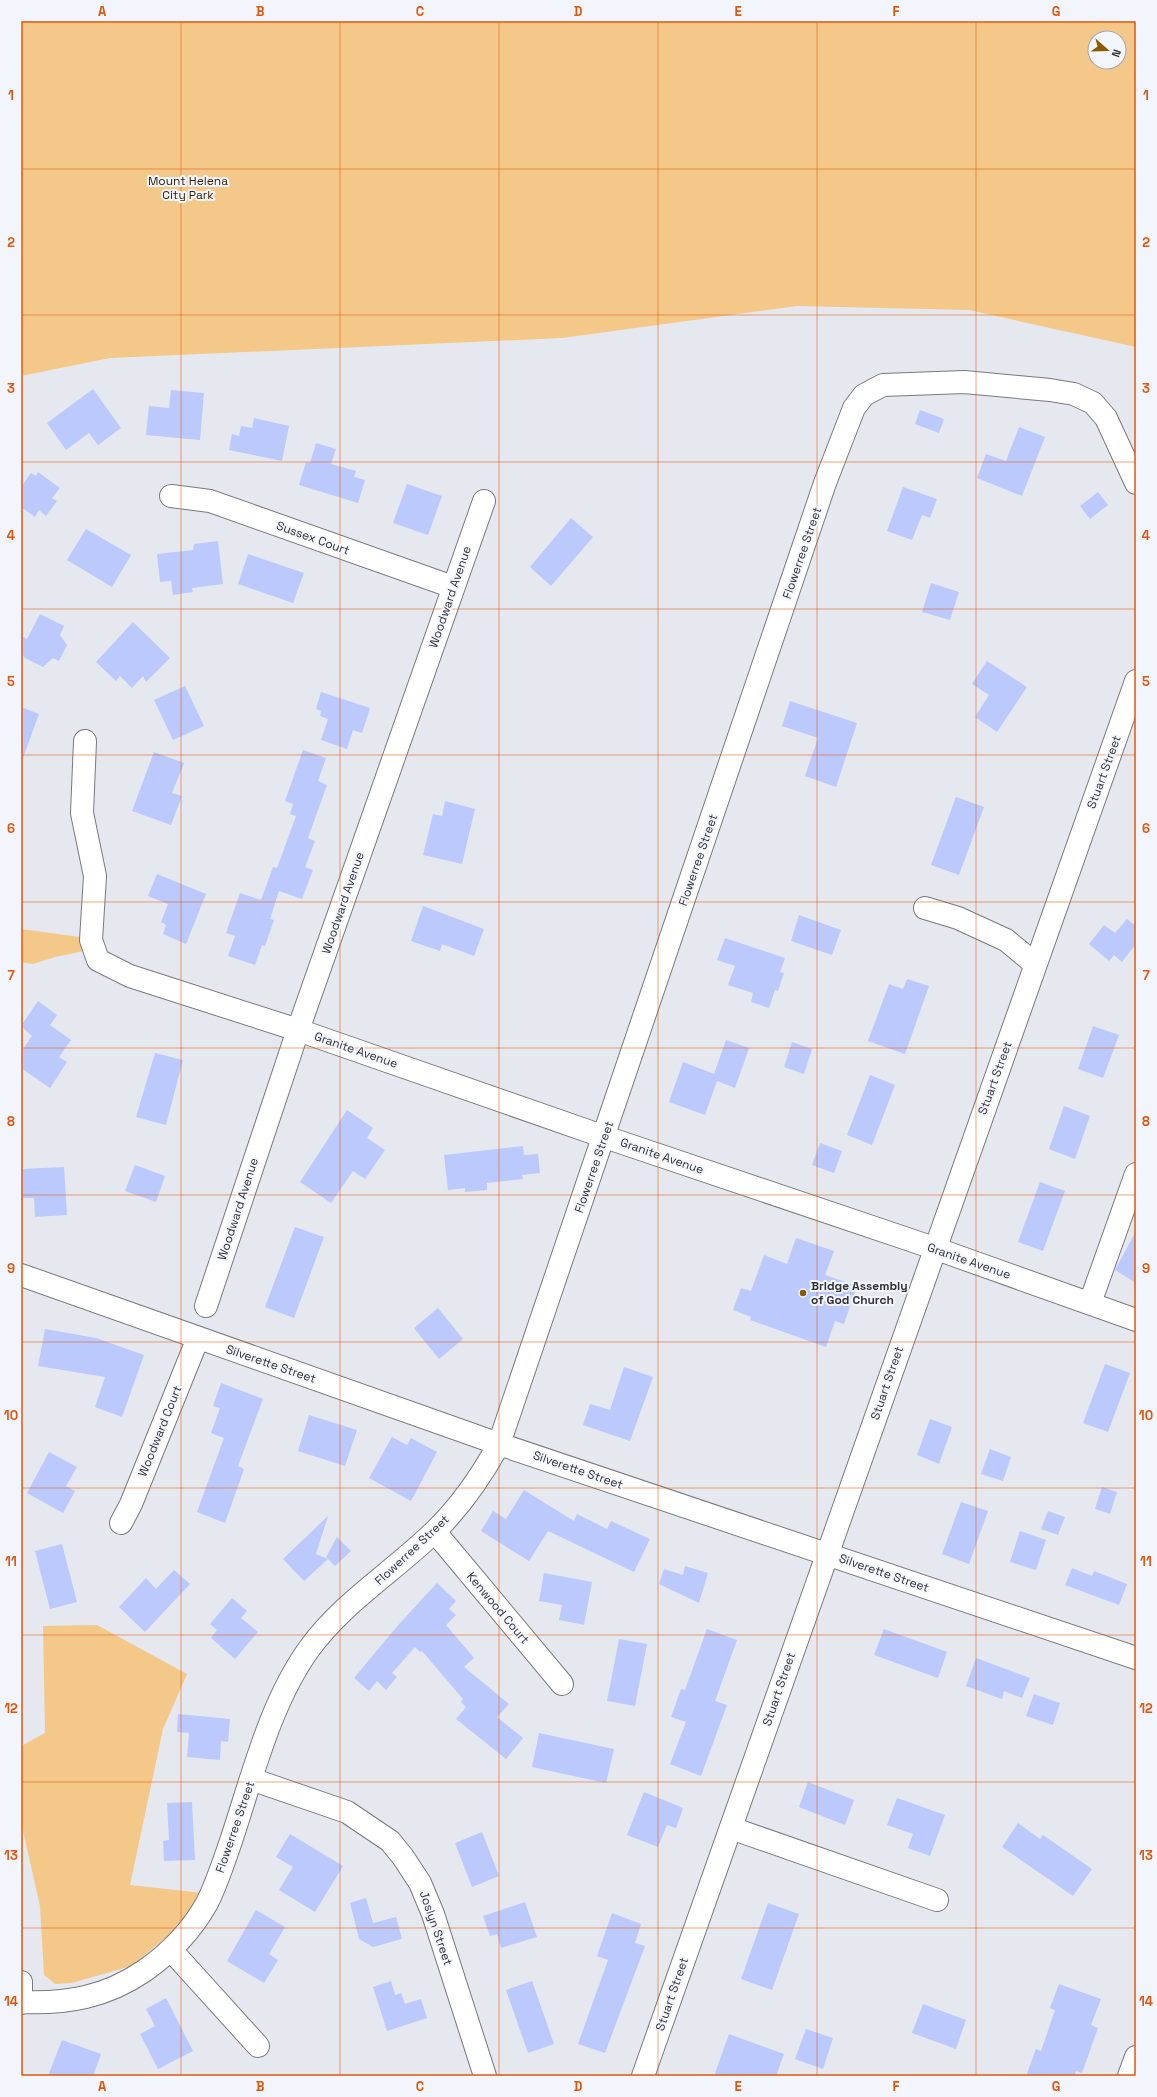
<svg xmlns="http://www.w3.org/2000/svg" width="1157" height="2097" font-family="'Space Grotesk',sans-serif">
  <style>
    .green { fill: #f4c888; fill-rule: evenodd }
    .building { fill: #bbc9fd }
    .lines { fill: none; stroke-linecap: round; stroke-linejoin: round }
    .minor-casing { stroke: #787a80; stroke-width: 24 }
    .minor { stroke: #fff; stroke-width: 22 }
    .grid { fill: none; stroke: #df570e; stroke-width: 1; stroke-opacity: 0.55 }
    .poi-dot { fill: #895c00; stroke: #f3f5fd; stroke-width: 1.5 }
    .labels { text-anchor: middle; stroke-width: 4; stroke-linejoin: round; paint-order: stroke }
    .park-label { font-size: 12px; fill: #3a2400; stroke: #f3f5fd }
    .street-label { font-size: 12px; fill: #323336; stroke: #f3f5fd }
    .poi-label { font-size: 12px; font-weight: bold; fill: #323336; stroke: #f3f5fd; text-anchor: start }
    .neatline { fill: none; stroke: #df570e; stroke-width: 1.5 }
    .grid-label { font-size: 13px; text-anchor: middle; font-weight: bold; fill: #df570e }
  </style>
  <rect width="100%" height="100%" fill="#e6e8ef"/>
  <g class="green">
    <path d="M21 21H1136V347L969 310 797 306 562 338 110 358 21 376ZM1095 38H1119V62H1095Z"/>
    <polygon points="21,929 80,937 84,951 55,957 33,964 21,962"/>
    <polygon points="97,1625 187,1674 163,1729 130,1885 203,1893 180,1926 131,1966 72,1983 55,1984 44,1975 40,1906 21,1822 21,1746 45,1733 43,1626"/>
  </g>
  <g class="building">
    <polygon points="93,389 121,428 98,445 89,433 66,450 47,423"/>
    <polygon points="171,390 204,393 200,440 146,435 149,406 169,408"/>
    <polygon points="920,410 944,419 939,433 915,424"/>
    <polygon points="254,418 289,426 282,461 229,450 232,434 239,436 241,426 252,428"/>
    <polygon points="1019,427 1045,437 1022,496 977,478 986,454 1006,461"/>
    <polygon points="316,443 336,449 331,464 356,471 354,477 365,480 358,503 299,485 306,462 310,463"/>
    <polygon points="38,472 60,488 52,498 57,501 46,516 39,510 35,517 21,507 21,487 31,473 36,476"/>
    <polygon points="407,484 442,496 428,535 393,523"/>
    <polygon points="903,487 937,499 930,518 922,515 912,540 887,531"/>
    <polygon points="1098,492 1108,505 1090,519 1080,506"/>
    <polygon points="571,518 593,537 551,586 530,567"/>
    <polygon points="86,529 131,555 112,587 67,560"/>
    <polygon points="218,541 223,584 192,588 193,592 173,595 171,581 160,582 157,554 193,550 194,544"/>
    <polygon points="248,554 304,573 293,603 238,584"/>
    <polygon points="931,583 959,592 950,620 922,612"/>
    <polygon points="40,614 64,626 60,635 67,645 59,661 53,658 43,667 25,658 21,653 21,636 27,639"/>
    <polygon points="133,622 170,658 146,682 143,676 132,688 120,676 116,681 96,662"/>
    <polygon points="987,661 1027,687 997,732 975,717 989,695 972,684"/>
    <polygon points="185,686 204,726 173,740 154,700"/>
    <polygon points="321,692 370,708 362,733 353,730 347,749 321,740 328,719 320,716 321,711 316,709"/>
    <polygon points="790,701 857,723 836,787 805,776 818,738 782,726"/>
    <polygon points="21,707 39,714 23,758 21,758"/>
    <polygon points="303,750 326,758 318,781 327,785 308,838 315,841 305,867 313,870 302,899 279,891 270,919 274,920 265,946 262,945 255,965 228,956 235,936 226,933 240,893 261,900 273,867 277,868 296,816 290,814 293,804 285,801"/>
    <polygon points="154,752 184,763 172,793 182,796 171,825 132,811"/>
    <polygon points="956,797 984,807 959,875 931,865"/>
    <polygon points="445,801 475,809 462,864 423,855 433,814 442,816"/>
    <polygon points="157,874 206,894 186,944 163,934 166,925 161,922 168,904 148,896"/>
    <polygon points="423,906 484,929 474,956 442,944 440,951 411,941"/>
    <polygon points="799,915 841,930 832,955 791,941"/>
    <polygon points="1127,919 1136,926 1136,944 1122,962 1114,955 1109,961 1089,944 1104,925 1115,933"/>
    <polygon points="725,938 785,958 780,972 784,973 778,991 775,990 769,1008 751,1002 753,993 728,985 735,966 717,960"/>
    <polygon points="907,979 929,986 905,1054 868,1041 889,984 903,989"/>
    <polygon points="38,1001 57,1015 50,1025 71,1040 59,1057 67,1062 50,1088 21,1068 21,1052 32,1036 21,1026"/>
    <polygon points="1093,1026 1119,1035 1103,1078 1078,1069"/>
    <polygon points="726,1040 749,1048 735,1088 717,1081 705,1115 669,1102 683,1062 714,1074"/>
    <polygon points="792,1042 812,1049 804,1074 784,1067"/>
    <polygon points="155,1053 183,1060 166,1125 136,1117"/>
    <polygon points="870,1075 895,1085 872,1145 847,1135"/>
    <polygon points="1064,1106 1090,1116 1075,1159 1049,1149"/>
    <polygon points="347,1110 373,1128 367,1138 385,1150 365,1179 353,1171 331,1203 300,1182"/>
    <polygon points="820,1143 842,1151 834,1173 812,1165"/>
    <polygon points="523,1146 524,1155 538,1154 540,1173 522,1175 523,1179 487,1183 487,1190 465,1192 465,1188 448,1190 444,1155"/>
    <polygon points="135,1165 165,1176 156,1202 125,1191"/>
    <polygon points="64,1167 67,1215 35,1217 34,1198 21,1198 21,1169"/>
    <polygon points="1040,1182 1065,1191 1043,1251 1018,1242"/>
    <polygon points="295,1227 324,1237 294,1318 265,1307"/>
    <polygon points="1136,1231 1136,1283 1115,1270"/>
    <polygon points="796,1238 834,1251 825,1275 857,1286 844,1324 835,1321 826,1347 750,1320 751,1317 733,1310 741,1288 751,1291 764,1255 787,1264"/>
    <polygon points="438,1308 463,1339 439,1359 414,1328"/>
    <polygon points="45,1329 96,1338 144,1355 122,1417 95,1407 105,1377 38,1366"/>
    <polygon points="1105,1364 1130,1373 1108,1432 1083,1423"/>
    <polygon points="624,1367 653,1377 630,1441 583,1425 590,1404 610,1410"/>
    <polygon points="221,1383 263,1399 238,1466 244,1469 225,1523 197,1512 224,1438 211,1433 220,1408 213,1406"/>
    <polygon points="309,1415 357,1430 345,1466 298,1451"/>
    <polygon points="930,1419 952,1427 939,1464 917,1455"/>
    <polygon points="392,1437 407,1445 411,1438 437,1452 411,1501 369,1478"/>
    <polygon points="990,1449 1011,1457 1003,1481 981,1474"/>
    <polygon points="49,1452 77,1467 66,1486 75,1491 63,1513 27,1493"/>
    <polygon points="1102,1487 1117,1492 1110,1514 1095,1509"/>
    <polygon points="524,1490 574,1521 577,1514 607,1529 611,1521 650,1539 634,1572 548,1531 529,1561 481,1531 493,1511 506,1519"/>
    <polygon points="961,1502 988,1511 969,1564 942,1554"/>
    <polygon points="1048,1511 1065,1517 1058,1535 1041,1529"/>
    <polygon points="328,1516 316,1554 328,1559 304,1581 283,1559"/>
    <polygon points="1020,1531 1046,1540 1036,1570 1010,1562"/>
    <polygon points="337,1537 351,1551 335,1566 326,1557"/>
    <polygon points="62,1544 77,1602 50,1609 35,1551"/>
    <polygon points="685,1566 708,1573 699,1603 659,1584 664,1569 683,1575"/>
    <polygon points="1072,1568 1092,1576 1094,1571 1127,1584 1119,1605 1065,1585"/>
    <polygon points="174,1570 190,1584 145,1632 119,1607 146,1578 156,1589"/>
    <polygon points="544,1573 592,1582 584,1625 559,1620 562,1605 539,1601"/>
    <polygon points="437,1583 456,1601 449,1609 456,1615 446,1625 474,1658 464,1667 509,1704 497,1717 523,1738 506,1759 456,1719 466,1707 461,1702 463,1699 422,1651 420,1652 415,1647 392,1673 397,1677 386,1690 377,1681 369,1691 354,1678 400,1623"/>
    <polygon points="232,1598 247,1611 241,1618 258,1632 235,1659 211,1638 217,1630 210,1624"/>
    <polygon points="707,1629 737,1640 715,1701 727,1705 701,1776 670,1764 686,1722 671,1717 681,1689 685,1690"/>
    <polygon points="884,1629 947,1652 938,1678 874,1655"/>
    <polygon points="619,1639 647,1644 635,1706 607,1701"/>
    <polygon points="976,1658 1030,1678 1022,1698 1004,1691 1002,1699 966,1686"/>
    <polygon points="1034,1694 1060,1703 1053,1725 1026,1716"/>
    <polygon points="178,1714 230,1719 228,1742 221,1741 220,1760 187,1757 189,1733 177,1732"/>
    <polygon points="539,1733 614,1749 606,1783 532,1767"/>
    <polygon points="808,1782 854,1800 845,1825 799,1807"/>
    <polygon points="644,1792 683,1808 676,1828 667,1825 658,1847 627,1835"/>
    <polygon points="897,1798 945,1815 930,1856 908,1848 913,1834 887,1825"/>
    <polygon points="192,1802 195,1860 164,1861 163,1841 169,1840 167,1803"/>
    <polygon points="1018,1823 1040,1839 1043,1835 1092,1869 1073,1896 1002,1847"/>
    <polygon points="482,1832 499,1876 472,1887 455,1843"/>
    <polygon points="290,1834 343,1866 315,1912 279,1890 293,1867 276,1857"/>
    <polygon points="366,1898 373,1923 396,1917 402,1939 373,1947 359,1939 350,1903"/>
    <polygon points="525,1902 537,1937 501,1948 497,1934 490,1936 483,1916"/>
    <polygon points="768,1903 799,1914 772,1990 741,1979"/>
    <polygon points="256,1910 285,1927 269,1954 278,1960 264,1983 227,1961"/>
    <polygon points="612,1913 641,1924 635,1943 645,1946 605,2053 578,2044 608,1960 597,1956"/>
    <polygon points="391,1981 395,1995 401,1993 405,2004 421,1999 427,2018 387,2031 373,1987"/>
    <polygon points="532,1981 554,2044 528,2053 506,1990"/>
    <polygon points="1059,1984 1101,1999 1091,2025 1098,2028 1082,2073 1076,2071 1074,2076 1026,2076 1036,2049 1041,2051 1055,2010 1050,2008"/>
    <polygon points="166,1998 193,2051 158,2069 140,2034 155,2026 146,2009"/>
    <polygon points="923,2004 966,2020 956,2049 912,2033"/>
    <polygon points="806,2029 833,2038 823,2069 795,2059"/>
    <polygon points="729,2034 784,2054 776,2076 714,2076"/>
    <polygon points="62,2040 101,2054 93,2076 48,2076"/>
  </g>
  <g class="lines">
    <g class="minor-casing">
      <g id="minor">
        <polyline points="171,496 210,501 453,587"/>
        <polyline points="85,741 82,813 95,876 91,940 98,960 130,976 298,1030 605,1137 934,1248 1136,1320"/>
        <polyline points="925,908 958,918 1006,940 1035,964"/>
        <polyline points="21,1275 499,1444 1136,1658"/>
        <polyline points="1090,1303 1136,1174"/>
        <polyline points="206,1306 298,1030 484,501"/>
        <polyline points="121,1523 131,1504 198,1338"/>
        <polyline points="435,1532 562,1684"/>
        <polyline points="251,1779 347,1812 390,1841 403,1857 420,1883 433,1914 485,2076"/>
        <polyline points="731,1828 937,1900"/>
        <polyline points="171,1950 258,2046"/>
        <polyline points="21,1982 21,2003"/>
        <path d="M21 2002C67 2004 106 1997 144 1971 170 1953 192 1930 207 1903 217 1883 224 1861 231 1841 252 1778 270 1703 309 1649 342 1603 394 1571 434 1532 460 1507 482 1475 499 1444L825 483 854 408 864 395 883 385 964 382 1050 390 1074 394 1093 403 1106 418 1136 483"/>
        <polyline points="643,2076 1136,681"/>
        <polyline points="1129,2076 1136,2057"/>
      </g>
    </g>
    <use href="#minor" class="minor"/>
  </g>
  <path class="grid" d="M181 21V2076M340 21V2076M499 21V2076M658 21V2076M817 21V2076M976 21V2076M21 169H1136M21 315H1136M21 462H1136M21 609H1136M21 755H1136M21 902H1136M21 1048H1136M21 1195H1136M21 1342H1136M21 1488H1136M21 1635H1136M21 1782H1136M21 1928H1136"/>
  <circle class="poi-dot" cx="803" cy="1293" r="4"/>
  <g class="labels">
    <g class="park-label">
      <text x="188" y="185">Mount Helena<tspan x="188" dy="14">City Park</tspan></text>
    </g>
    <g class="street-label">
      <text transform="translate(313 538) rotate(20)" y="4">Sussex Court</text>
      <text transform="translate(802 553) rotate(-71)" y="4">Flowerree Street</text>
      <text transform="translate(450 597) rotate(-71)" y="4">Woodward Avenue</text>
      <text transform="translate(1104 772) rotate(-70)" y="4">Stuart Street</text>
      <text transform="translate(698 860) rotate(-71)" y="4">Flowerree Street</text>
      <text transform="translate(343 903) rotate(-71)" y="4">Woodward Avenue</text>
      <text transform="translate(356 1050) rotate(19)" y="4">Granite Avenue</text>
      <text transform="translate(995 1078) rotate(-70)" y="4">Stuart Street</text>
      <text transform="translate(662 1156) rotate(19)" y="4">Granite Avenue</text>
      <text transform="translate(594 1167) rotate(-71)" y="4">Flowerree Street</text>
      <text transform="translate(238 1209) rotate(-72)" y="4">Woodward Avenue</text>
      <text transform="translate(969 1261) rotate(19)" y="4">Granite Avenue</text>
      <text transform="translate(271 1364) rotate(19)" y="4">Silverette Street</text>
      <text transform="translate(887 1383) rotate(-71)" y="4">Stuart Street</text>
      <text transform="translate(160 1431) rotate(-68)" y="4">Woodward Court</text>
      <text transform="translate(578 1470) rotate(19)" y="4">Silverette Street</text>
      <text transform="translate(412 1550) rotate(-43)" y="4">Flowerree Street</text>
      <text transform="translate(884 1573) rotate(19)" y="4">Silverette Street</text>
      <text transform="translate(498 1608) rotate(50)" y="4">Kenwood Court</text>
      <text transform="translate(779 1689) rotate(-71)" y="4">Stuart Street</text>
      <text transform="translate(235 1827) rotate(-71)" y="4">Flowerree Street</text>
      <text transform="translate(436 1928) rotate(71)" y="4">Joslyn Street</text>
      <text transform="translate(672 1994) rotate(-71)" y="4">Stuart Street</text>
    </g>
    <g class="poi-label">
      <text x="811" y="1290">Bridge Assembly<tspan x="811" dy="14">of God Church</tspan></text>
    </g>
  </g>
  <rect width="1157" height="2097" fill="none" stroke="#f3f5fd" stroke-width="44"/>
  <g transform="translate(1107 50) rotate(110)"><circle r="19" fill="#f3f5fd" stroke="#a6a7ad"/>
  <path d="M0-3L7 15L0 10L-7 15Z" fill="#895c00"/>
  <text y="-6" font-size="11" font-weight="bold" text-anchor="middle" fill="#323336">N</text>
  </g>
  <rect x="22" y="22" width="1113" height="2053" class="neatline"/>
  <g class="grid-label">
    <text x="102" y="16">A</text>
    <text x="260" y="16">B</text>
    <text x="420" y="16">C</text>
    <text x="578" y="16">D</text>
    <text x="738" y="16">E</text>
    <text x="896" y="16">F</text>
    <text x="1056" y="16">G</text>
    <text x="11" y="100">1</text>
    <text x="1146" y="100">1</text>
    <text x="11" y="247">2</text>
    <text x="1146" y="247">2</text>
    <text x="11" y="393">3</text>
    <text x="1146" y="393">3</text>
    <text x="11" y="540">4</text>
    <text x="1146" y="540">4</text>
    <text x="11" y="686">5</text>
    <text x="1146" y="686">5</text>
    <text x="11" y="833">6</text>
    <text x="1146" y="833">6</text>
    <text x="11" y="980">7</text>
    <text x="1146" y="980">7</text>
    <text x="11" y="1126">8</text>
    <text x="1146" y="1126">8</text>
    <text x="11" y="1273">9</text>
    <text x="1146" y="1273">9</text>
    <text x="11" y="1420">10</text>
    <text x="1146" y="1420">10</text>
    <text x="11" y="1566">11</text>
    <text x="1146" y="1566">11</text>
    <text x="11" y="1713">12</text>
    <text x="1146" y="1713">12</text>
    <text x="11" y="1860">13</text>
    <text x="1146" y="1860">13</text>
    <text x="11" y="2006">14</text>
    <text x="1146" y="2006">14</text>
    <text x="102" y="2091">A</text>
    <text x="260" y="2091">B</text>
    <text x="420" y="2091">C</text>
    <text x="578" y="2091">D</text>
    <text x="738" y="2091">E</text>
    <text x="896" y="2091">F</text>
    <text x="1056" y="2091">G</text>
  </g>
</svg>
